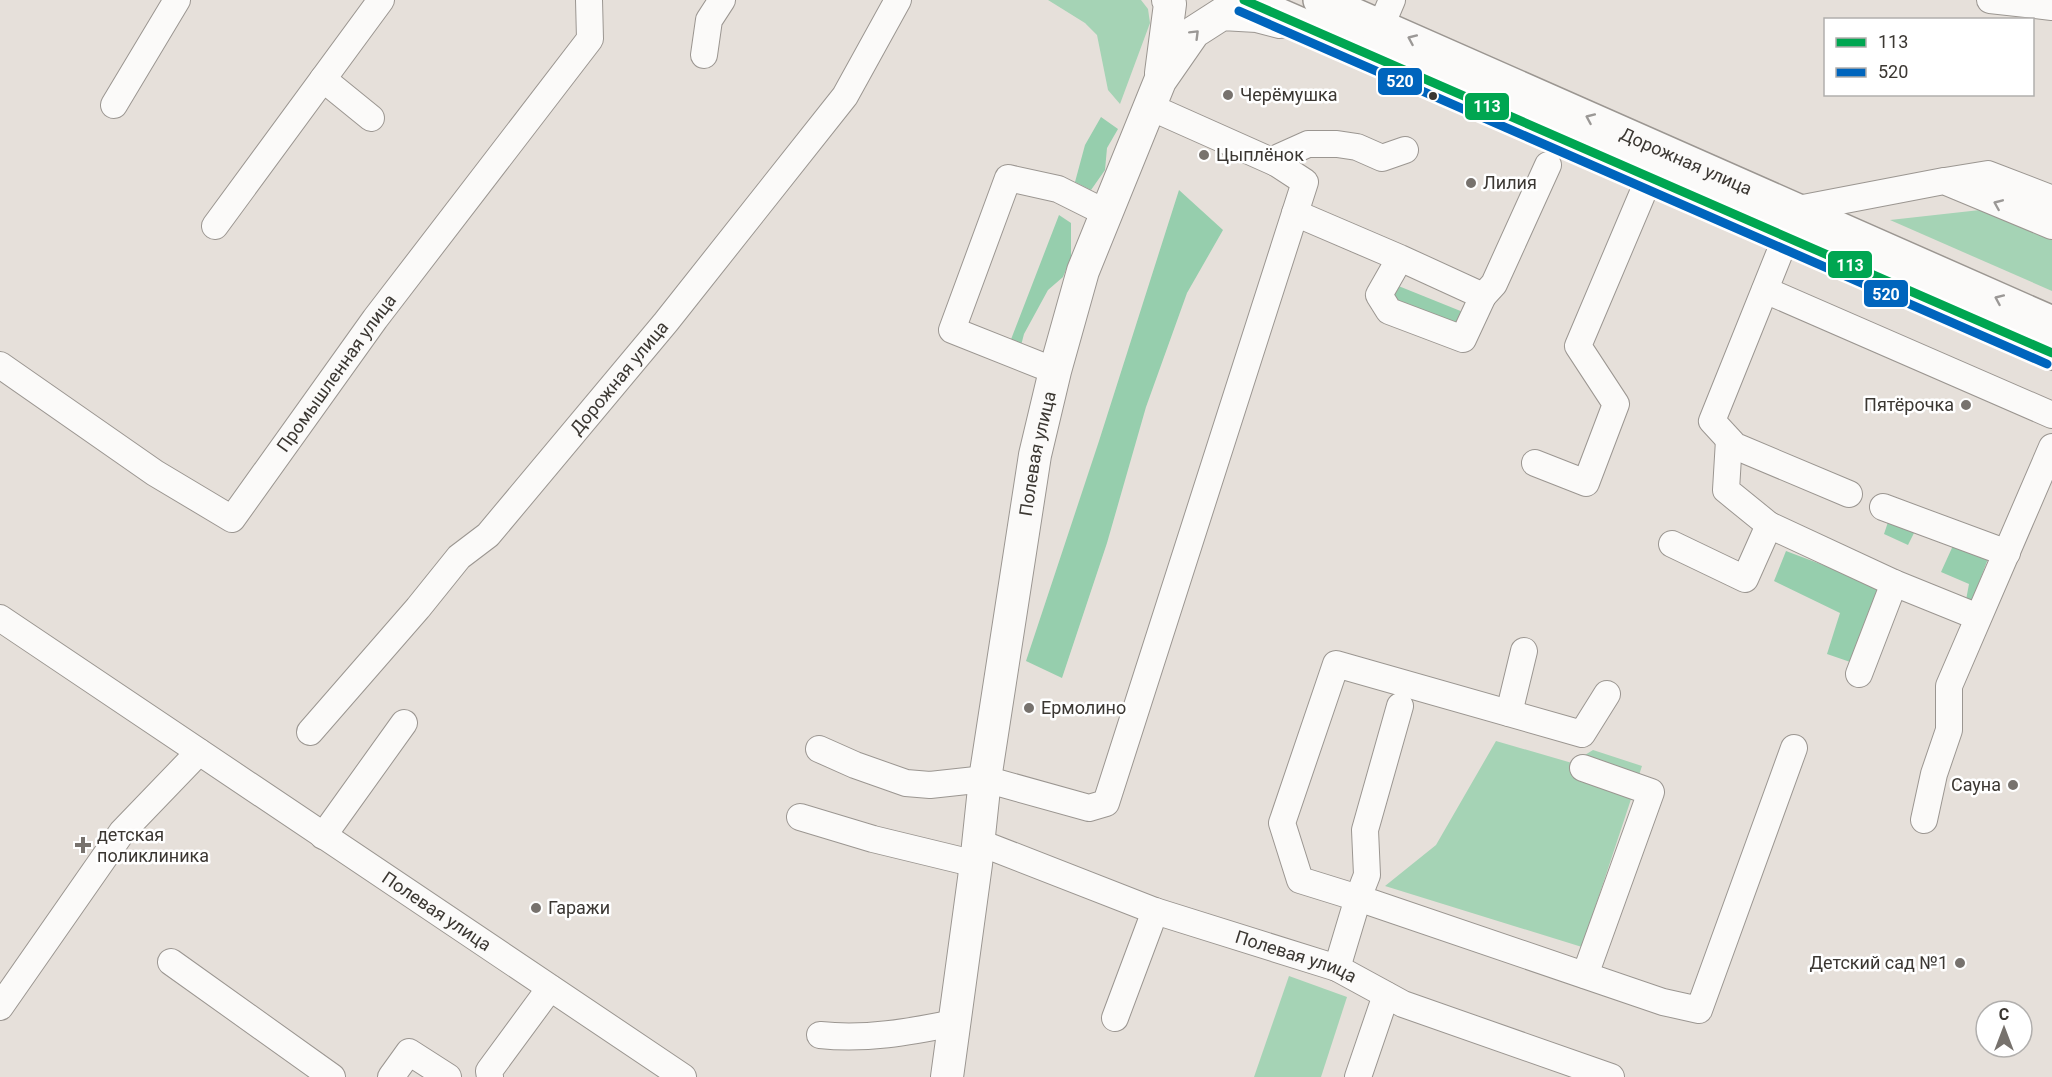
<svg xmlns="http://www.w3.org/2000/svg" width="2052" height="1077" font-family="Roboto,sans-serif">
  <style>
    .green { fill: #a5d3b5 }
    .forest { fill: #96cead }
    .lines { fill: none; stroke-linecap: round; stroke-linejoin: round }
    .minor-casing { stroke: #9b9691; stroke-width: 28 }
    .major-casing { stroke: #9b9691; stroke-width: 34 }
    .highway-casing { stroke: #9b9691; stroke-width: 36 }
    .minor { stroke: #fbfaf9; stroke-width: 26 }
    .major { stroke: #fbfaf9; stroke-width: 32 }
    .highway { stroke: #fbfaf9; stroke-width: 33 }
    .bus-1-casing { stroke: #fff; stroke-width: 14 }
    .bus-2-casing { stroke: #fff; stroke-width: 14 }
    .bus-1 { stroke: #00a651; stroke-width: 9 }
    .bus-2 { stroke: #0065bd; stroke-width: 9 }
    .oneway { stroke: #9b9896 }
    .poi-dot { fill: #77726d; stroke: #fff; stroke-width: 2 }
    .bus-dot { fill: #3b3732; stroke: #fff; stroke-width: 2 }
    .labels { text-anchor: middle; stroke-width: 5; stroke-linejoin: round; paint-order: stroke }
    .poi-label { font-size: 18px; fill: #3b3732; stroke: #fff; text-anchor: start }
    .street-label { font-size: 18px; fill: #3b3732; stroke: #fff }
    .line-badge { stroke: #fff; stroke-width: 2 }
    .badge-label { font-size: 16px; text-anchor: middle; font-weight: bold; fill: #fff }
  </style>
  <rect width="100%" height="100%" fill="#e6e0da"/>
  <g class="green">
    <polygon points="1048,0 1141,0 1148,9 1150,23 1120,104 1108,90 1097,35 1085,23"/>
    <polygon points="1998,208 2052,231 2052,291 1890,220"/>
    <polygon points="1496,741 1572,763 1593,750 1642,766 1582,947 1385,886 1436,845"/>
    <polygon points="1289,976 1347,997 1321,1077 1254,1077"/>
  </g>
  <g class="forest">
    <polygon points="1101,117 1118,129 1107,148 1105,170 1091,190 1075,182 1085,145"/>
    <polygon points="1179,190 1223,230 1187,293 1146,407 1107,543 1062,678 1026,661 1099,441"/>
    <polygon points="1059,215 1071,223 1071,257 1063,277 1048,290 1024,334 1018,357 1010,342"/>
    <polygon points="1396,285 1463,312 1453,327 1390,300"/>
    <polygon points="1890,516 1916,529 1908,545 1884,534"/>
    <polygon points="1956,539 1989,556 1972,601 1966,600 1969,584 1941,572"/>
    <polygon points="1786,551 1884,588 1856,664 1827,654 1840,613 1774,581"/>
  </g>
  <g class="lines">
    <g class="minor-casing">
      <g id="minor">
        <polyline points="1990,0 2052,7"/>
        <polyline points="1381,26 1392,0"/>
        <polyline points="704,55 709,20 722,0"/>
        <polyline points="323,79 371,118"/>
        <polyline points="114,105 177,0"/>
        <polyline points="1276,163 1279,157 1308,144 1337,144 1357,147 1382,158 1405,150"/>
        <polyline points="1945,181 1988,174 2050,198 2052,202"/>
        <polyline points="1798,209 1944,181 2052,226"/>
        <polyline points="1295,213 1400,258 1483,296 1463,339 1389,311 1379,295 1400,258"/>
        <polyline points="215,226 381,0"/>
        <polyline points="1786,237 1712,421 1735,446 1849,494"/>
        <polyline points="1765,290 2052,415"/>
        <polyline points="1483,296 1494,284 1548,165"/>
        <path id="s1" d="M0 365 155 473 232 519 375 319 590 39 589 0"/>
        <polyline points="1055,371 952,330 1008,178 1058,189 1106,213"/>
        <polyline points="1729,440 1726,490 1769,525"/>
        <polyline points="1535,463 1586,483 1616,404 1578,346 1650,176"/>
        <polyline points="1883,507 2007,553"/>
        <polyline points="1672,544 1745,579 1769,525 1894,583 1978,617"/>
        <path id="s2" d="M0 618 683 1077"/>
        <polyline points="1859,674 1894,583"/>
        <polyline points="1607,694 1582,734 1336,664 1282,823 1300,880 1358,898 1663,1002 1699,1010 1794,748"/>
        <polyline points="1509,713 1524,651"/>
        <path id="s3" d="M310 732 418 608 459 557 488 535 666 322 845 96 898 0"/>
        <polyline points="819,749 855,765 906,783 930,785 985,779 1089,808 1106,803 1305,182 1276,163 1148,106"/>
        <polyline points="1583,768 1651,792 1585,975"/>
        <polyline points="800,817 873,839 976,864"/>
        <polyline points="1924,820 1934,774 1949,730 1949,686 2052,447"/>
        <polyline points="323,836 404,723"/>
        <path id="s4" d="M978 842 1155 911 1337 968 1403 1004 1611 1077"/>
        <polyline points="171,962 332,1077"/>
        <polyline points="1337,968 1358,898 1367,875 1365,830 1400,706"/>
        <polyline points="0,1007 122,832 199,752"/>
        <polyline points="1115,1018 1155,911"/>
        <path d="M820 1035C866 1040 909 1032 954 1023"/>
        <polyline points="391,1077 409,1052 448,1077"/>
        <polyline points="490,1077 489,1071 550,988"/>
        <polyline points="1358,1077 1386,995"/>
      </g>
    </g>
    <g class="major-casing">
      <g id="major">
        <polyline points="1161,73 1170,4 1168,0"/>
        <path id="s5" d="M947 1077 976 864 985 779 1035 455 1055 371 1083 271 1160 81 1194 32 1222 14 1257 16 1280 22"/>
      </g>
    </g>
    <g class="highway-casing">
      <g id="highway">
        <polyline points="1244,0 1650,176 2052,353"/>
        <path id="s6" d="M1320 0 2052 323"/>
      </g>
    </g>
    <use href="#minor" class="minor"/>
    <use href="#major" class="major"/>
    <use href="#highway" class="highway"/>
    <g class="bus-1-casing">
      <polyline id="bus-1" points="1244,0 2052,353"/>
    </g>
    <g class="bus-2-casing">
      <polyline id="bus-2" points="1239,11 2047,364"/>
    </g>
    <use href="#bus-1" class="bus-1"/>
    <use href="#bus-2" class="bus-2"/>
  </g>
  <defs><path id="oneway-chevron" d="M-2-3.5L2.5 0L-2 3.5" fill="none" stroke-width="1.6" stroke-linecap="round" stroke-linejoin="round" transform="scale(1.5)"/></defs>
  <g class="oneway">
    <use href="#oneway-chevron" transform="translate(1195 34) rotate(-45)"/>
    <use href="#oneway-chevron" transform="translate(1412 39) rotate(-156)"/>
    <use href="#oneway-chevron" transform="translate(1590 118) rotate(-156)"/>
    <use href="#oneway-chevron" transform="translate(1998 204) rotate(-157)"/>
    <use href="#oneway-chevron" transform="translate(1999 299) rotate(-156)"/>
  </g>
  <g class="poi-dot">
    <circle cx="1228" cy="95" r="6"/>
    <circle cx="1204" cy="155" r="6"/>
    <circle cx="1471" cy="183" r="6"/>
    <circle cx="1966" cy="405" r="6"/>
    <circle cx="1029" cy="708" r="6"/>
    <circle cx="2013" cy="785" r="6"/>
    <path d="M80 836h6v6h6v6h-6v6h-6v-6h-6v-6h6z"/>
    <circle cx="536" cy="908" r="6"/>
    <circle cx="1960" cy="963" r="6"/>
  </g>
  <circle class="bus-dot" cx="1433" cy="96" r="5"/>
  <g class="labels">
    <g class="poi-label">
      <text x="1240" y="101">Черёмушка</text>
      <text x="1216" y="161">Цыплёнок</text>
      <text x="1483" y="189">Лилия</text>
      <text x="1954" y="411" text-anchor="end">Пятёрочка</text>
      <text x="1041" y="714">Ермолино</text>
      <text x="2001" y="791" text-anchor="end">Сауна</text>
      <text x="97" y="841">детская<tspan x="97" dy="21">поликлиника</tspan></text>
      <text x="548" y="914">Гаражи</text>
      <text x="1948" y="969" text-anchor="end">Детский сад №1</text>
    </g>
    <g class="street-label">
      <text dy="6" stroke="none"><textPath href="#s6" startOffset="400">Дорожная улица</textPath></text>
      <text dy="6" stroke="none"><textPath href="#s1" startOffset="458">Промышленная улица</textPath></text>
      <text dy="6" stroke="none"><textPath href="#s3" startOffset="471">Дорожная улица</textPath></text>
      <text dy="6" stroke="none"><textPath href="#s5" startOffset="630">Полевая улица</textPath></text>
      <text dy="6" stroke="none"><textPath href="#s2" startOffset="526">Полевая улица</textPath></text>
      <text dy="6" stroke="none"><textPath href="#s4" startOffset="338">Полевая улица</textPath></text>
    </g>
  </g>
  <g class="line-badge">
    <rect x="1377" y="67" width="46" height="29" rx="6" fill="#0065bd"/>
    <rect x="1464" y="92" width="46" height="29" rx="6" fill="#00a651"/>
    <rect x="1827" y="250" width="46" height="29" rx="6" fill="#00a651"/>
    <rect x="1863" y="279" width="46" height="29" rx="6" fill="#0065bd"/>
  </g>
  <g class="badge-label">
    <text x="1400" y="87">520</text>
    <text x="1487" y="112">113</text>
    <text x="1850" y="271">113</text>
    <text x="1886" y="300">520</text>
  </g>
  <rect x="1824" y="18" width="210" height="78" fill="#ffffff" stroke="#b1afad" stroke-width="1.5"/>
  <rect x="1836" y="38" width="30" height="9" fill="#00a651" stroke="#b1afad" stroke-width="1.5"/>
  <text x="1878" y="48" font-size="18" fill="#3b3732">113</text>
  <rect x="1836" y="68" width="30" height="9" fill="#0065bd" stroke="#b1afad" stroke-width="1.5"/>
  <text x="1878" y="78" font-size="18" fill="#3b3732">520</text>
  <g transform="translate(2004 1029)"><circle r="28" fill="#ffffff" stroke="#b1afad" stroke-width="1.5"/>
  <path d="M0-4.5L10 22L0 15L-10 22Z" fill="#77726d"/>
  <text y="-9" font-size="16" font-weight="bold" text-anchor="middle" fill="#3b3732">С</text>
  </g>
</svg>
